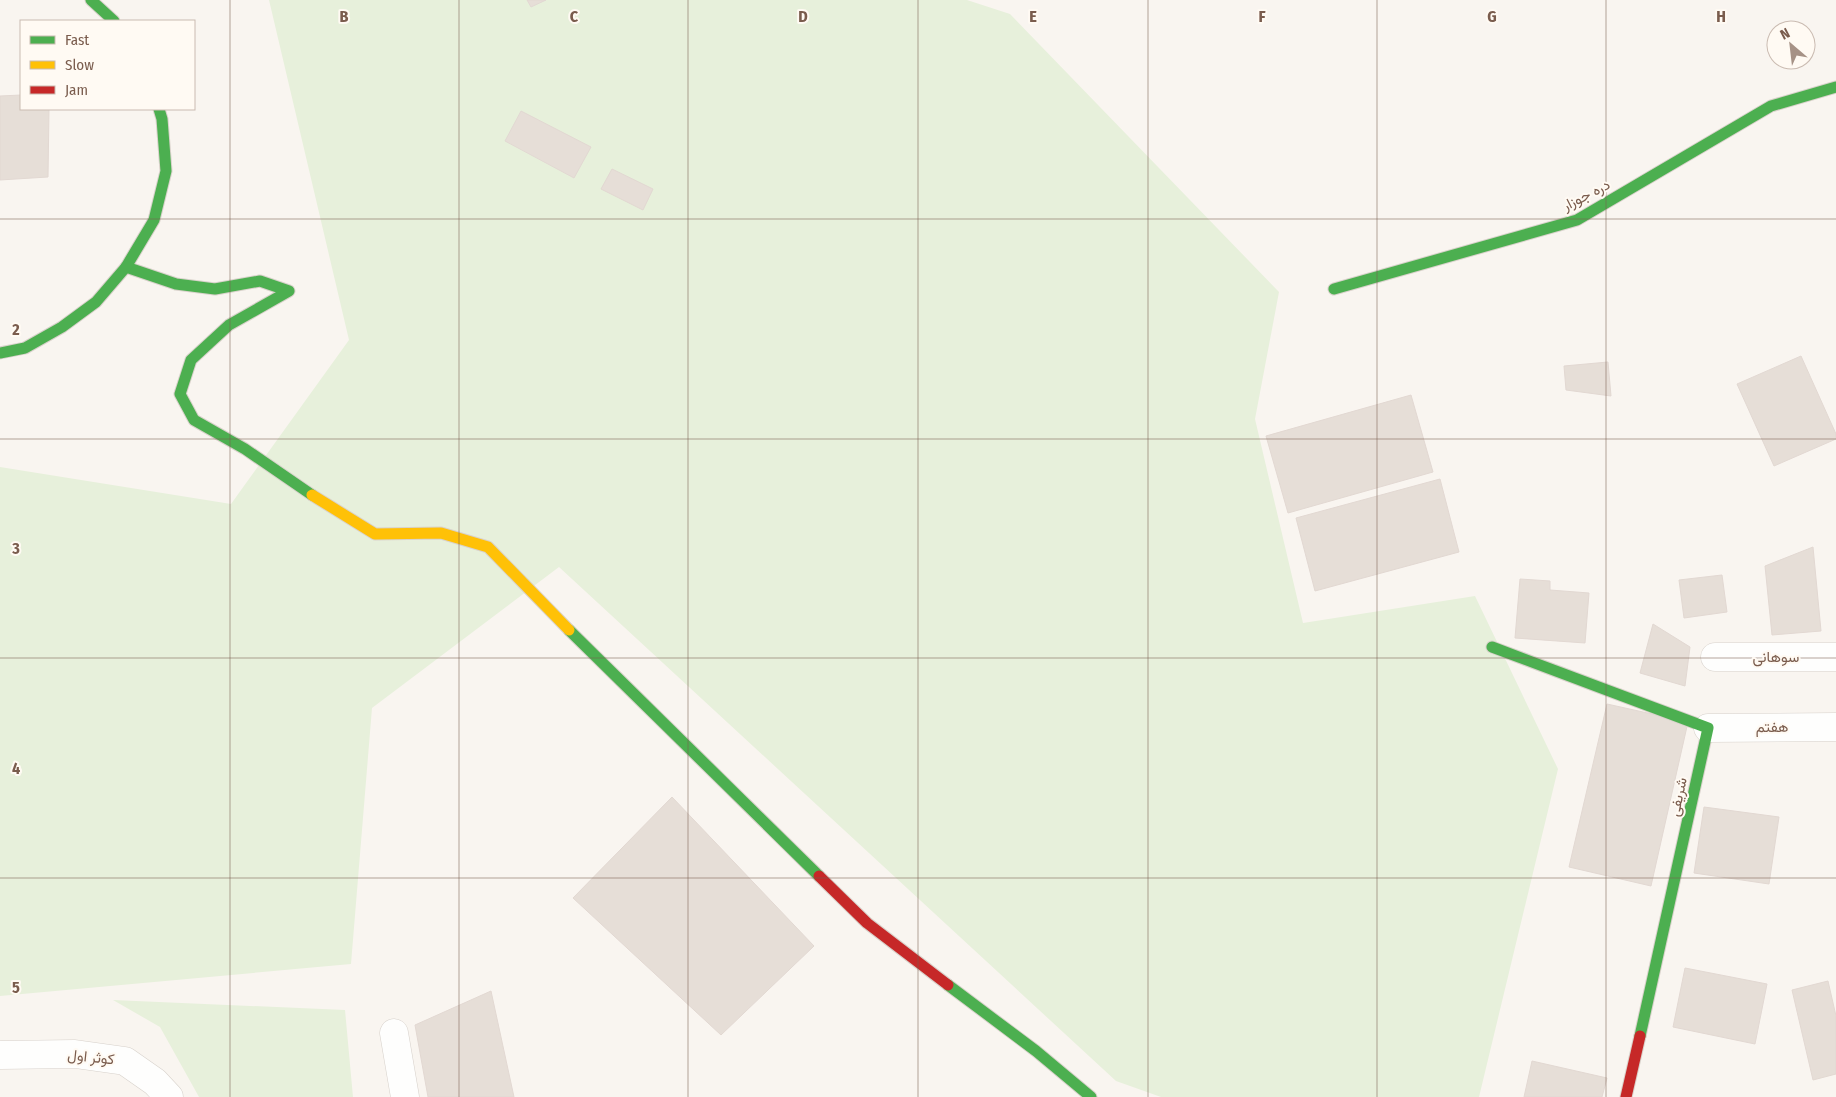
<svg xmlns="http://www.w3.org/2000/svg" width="1836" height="1097" font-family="'Fira Sans Condensed',Vazirmatn,sans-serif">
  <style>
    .green { fill: #e7f0db }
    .building { fill: #e6ded7; stroke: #e2d8d2 }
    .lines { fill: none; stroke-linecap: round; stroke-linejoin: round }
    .street-casing { stroke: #d7d1cb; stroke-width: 29 }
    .fast-casing { stroke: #d9d2cb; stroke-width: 13 }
    .slow-casing { stroke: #d9d2cb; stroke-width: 13 }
    .jam-casing { stroke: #d9d2cb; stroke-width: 13 }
    .street { stroke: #fefefd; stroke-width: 28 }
    .fast { stroke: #4caf50; stroke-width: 11 }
    .slow { stroke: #ffc107; stroke-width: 11 }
    .jam { stroke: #c62828; stroke-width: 11 }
    .grid { fill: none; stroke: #7a5c4d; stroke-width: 1; stroke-opacity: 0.55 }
    .labels { text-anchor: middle; stroke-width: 4; stroke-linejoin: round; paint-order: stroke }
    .street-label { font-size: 15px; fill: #7a5c4d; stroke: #fffaf3 }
    .grid-label { font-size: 16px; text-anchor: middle; font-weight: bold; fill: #7a5c4d; stroke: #fffaf3; stroke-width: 4; stroke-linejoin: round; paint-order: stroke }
  </style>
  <rect width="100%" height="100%" fill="#f9f5f0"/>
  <g class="green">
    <polygon points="269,0 967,0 1010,14 1279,292 1255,419 1303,623 1475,596 1558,769 1479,1097 1161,1097 1116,1081 559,567 372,708 351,964 0,996 0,467 231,504 349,340"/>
    <polygon points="113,1000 345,1010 353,1097 199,1097 160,1027"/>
  </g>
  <g class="building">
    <polygon points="527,0 546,0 531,7"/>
    <polygon points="21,95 21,109 49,109 48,177 0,180 0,96"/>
    <polygon points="521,111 591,147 574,178 505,141"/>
    <polygon points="612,169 653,189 643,210 601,189"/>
    <polygon points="1801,356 1836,434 1836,439 1774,466 1737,384"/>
    <polygon points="1608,362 1611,396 1566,390 1564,366"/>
    <polygon points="1411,395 1433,472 1288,513 1266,436"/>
    <polygon points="1440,479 1459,552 1315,591 1296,518"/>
    <polygon points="1813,547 1821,631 1772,635 1765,566"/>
    <polygon points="1722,575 1727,612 1684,618 1679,580"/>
    <polygon points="1520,579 1550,581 1550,590 1589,593 1585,643 1515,638"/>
    <polygon points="1653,624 1690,647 1685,686 1640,673"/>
    <polygon points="1607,704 1688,722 1651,886 1569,867"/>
    <polygon points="672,797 814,946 721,1035 573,898"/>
    <polygon points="1704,807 1779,817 1769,884 1694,873"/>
    <polygon points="1685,968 1767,984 1755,1044 1673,1027"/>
    <polygon points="1828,981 1836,1016 1836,1074 1813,1080 1792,990"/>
    <polygon points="491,991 514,1097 428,1097 415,1025"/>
    <polygon points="1532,1061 1607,1078 1602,1097 1524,1097"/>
  </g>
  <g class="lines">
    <g class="street-casing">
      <g id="street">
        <polyline points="1715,657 1836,657"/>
        <polyline points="1708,728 1836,727"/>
        <polyline points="394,1033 405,1097"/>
        <polyline points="0,1055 75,1054 125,1061 155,1082 169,1097"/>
      </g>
    </g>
    <g class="fast-casing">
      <g id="fast">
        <polyline points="91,0 114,21"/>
        <polyline points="126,267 176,284 215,289 260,281 289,291 229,325 191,360 180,394 194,420 245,449 312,495"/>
        <polyline points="1334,289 1577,220 1771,106 1836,87"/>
        <polyline points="0,353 25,348 62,327 96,302 126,267 154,220 166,171 162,119 159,109"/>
        <polyline points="569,630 819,876"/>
        <polyline points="1492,647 1708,728 1640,1036"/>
        <polyline points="948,985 1036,1051 1091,1097"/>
      </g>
    </g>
    <g class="slow-casing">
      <polyline id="slow" points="312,495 375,534 441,533 488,547 569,630"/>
    </g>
    <g class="jam-casing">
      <g id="jam">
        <polyline points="819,876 867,923 948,985"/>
        <polyline points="1626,1097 1640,1036"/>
      </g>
    </g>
    <use href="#street" class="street"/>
    <use href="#fast" class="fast"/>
    <use href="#slow" class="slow"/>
    <use href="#jam" class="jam"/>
  </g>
  <path class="grid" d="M230 0V1097M459 0V1097M688 0V1097M918 0V1097M1148 0V1097M1377 0V1097M1606 0V1097M0 219H1836M0 439H1836M0 658H1836M0 878H1836"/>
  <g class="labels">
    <g class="street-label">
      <text transform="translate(1586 195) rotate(-27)" y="5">دره جوزار</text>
      <text x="1776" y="662">سوهانی</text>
      <text transform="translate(1772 727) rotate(-1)" y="5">هفتم</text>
      <text transform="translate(1678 797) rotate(-78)" y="5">شریفی</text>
      <text transform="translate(91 1057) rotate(6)" y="5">کوثر اول</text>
    </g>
  </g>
  <g class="grid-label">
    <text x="344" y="22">B</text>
    <text x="574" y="22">C</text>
    <text x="803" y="22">D</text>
    <text x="1033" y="22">E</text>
    <text x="1262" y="22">F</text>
    <text x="1492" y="22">G</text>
    <text x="1721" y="22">H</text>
    <text x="16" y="335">2</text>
    <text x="16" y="554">3</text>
    <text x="16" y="774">4</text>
    <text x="16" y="993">5</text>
  </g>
  <rect x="20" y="20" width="175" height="90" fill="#fffaf3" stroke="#cabbb1"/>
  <rect x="30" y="36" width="25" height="8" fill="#4caf50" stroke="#cabbb1"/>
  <text x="65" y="45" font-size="15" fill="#7a5c4d">Fast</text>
  <rect x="30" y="61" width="25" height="8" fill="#ffc107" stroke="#cabbb1"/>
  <text x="65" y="70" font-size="15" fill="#7a5c4d">Slow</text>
  <rect x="30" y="86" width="25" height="8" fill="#c62828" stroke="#cabbb1"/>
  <text x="65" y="95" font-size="15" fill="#7a5c4d">Jam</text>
  <g transform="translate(1791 45) rotate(332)"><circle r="24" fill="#fffaf3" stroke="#cabbb1"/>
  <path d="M0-4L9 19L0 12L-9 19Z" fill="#a69286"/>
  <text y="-8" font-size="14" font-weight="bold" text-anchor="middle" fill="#7a5c4d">N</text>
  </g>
</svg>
